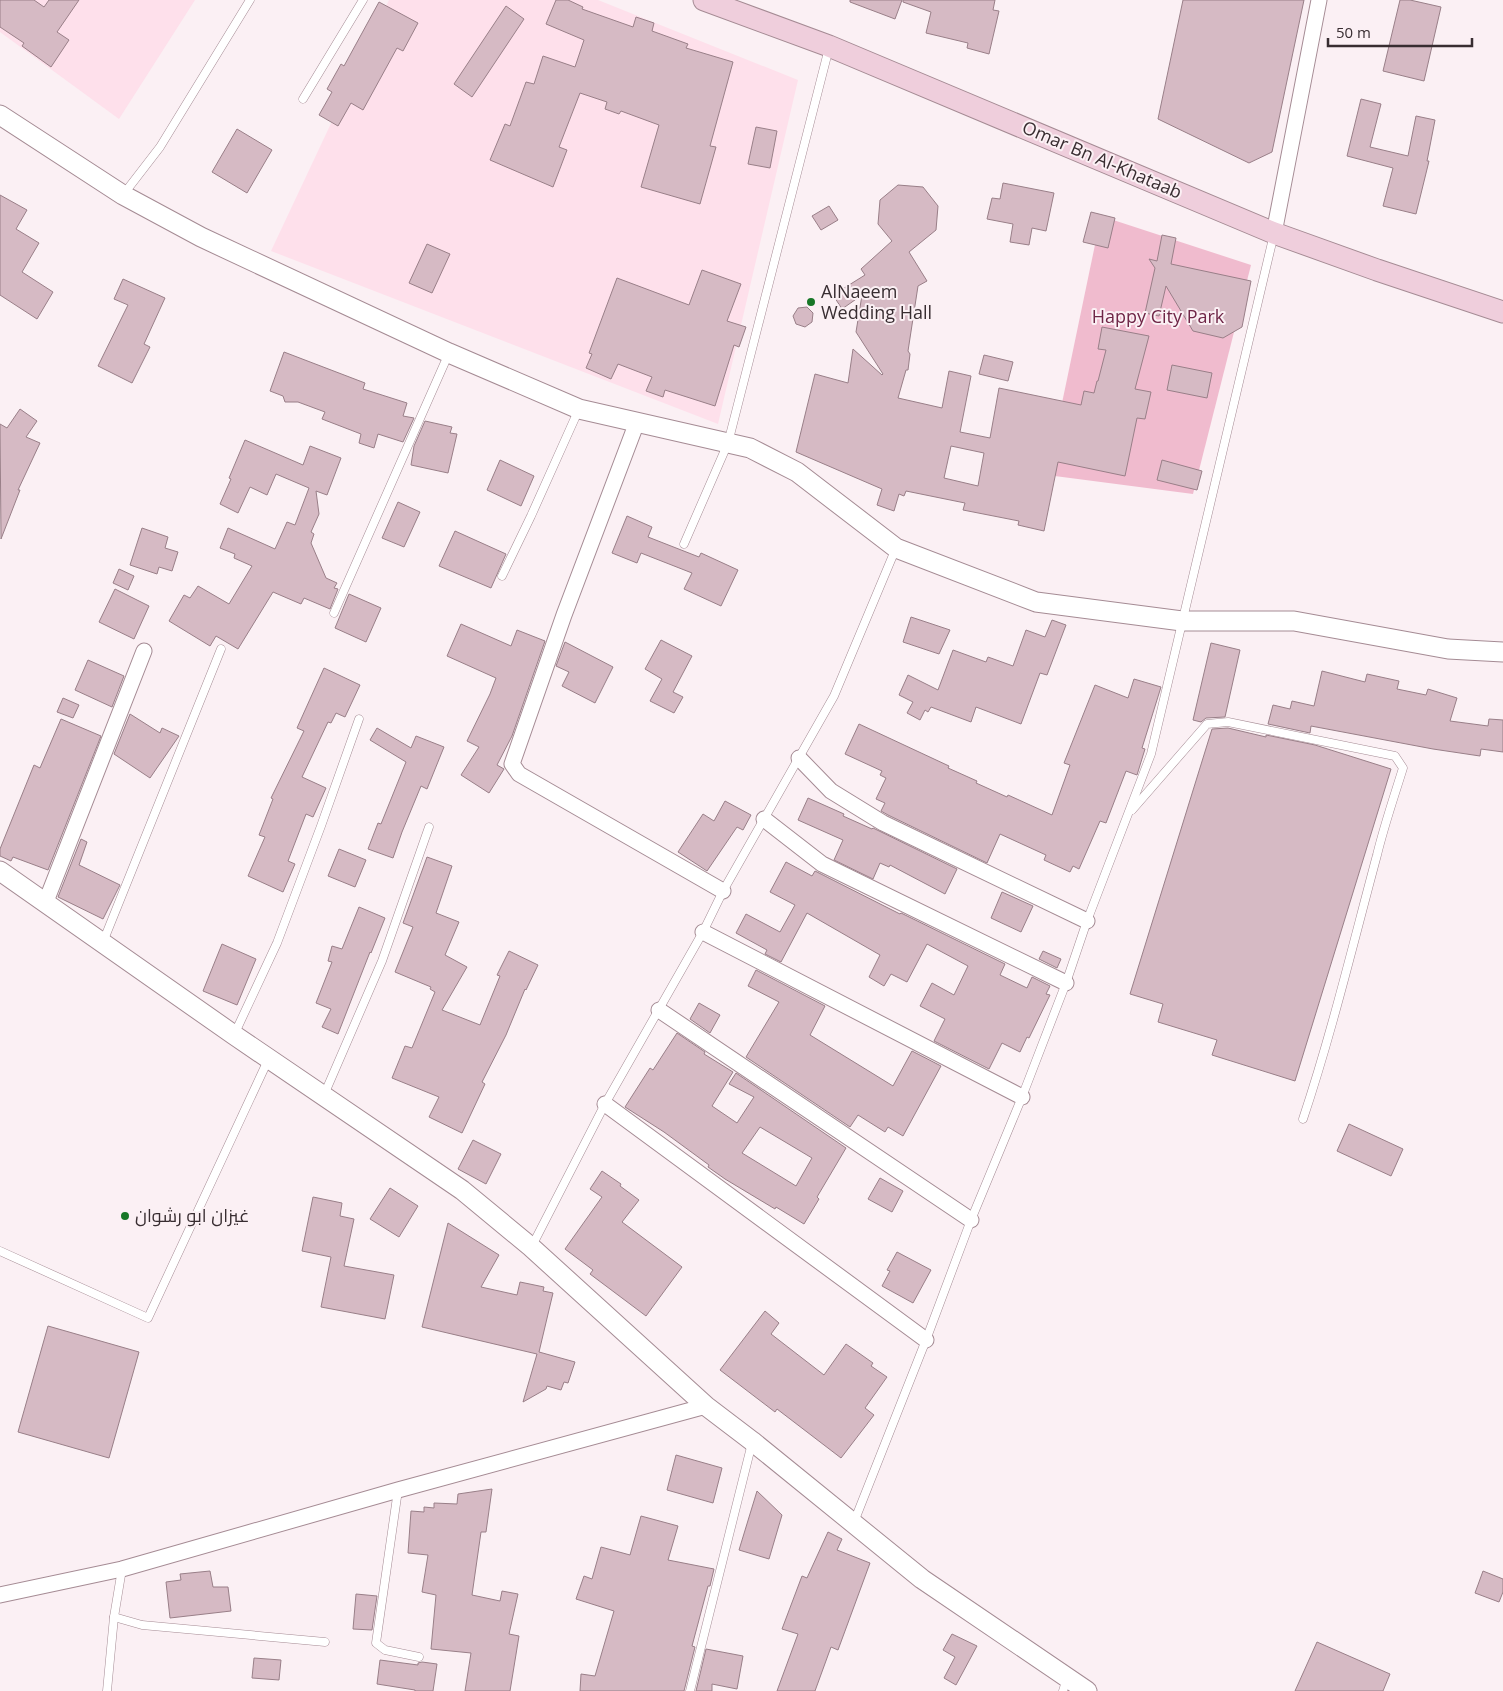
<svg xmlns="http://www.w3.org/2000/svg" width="1503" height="1691" font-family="'Open Sans',Cairo,sans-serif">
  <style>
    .built { fill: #fee0eb }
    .green { fill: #f0bbce }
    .building { fill: #d6bac4; stroke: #997f88; fill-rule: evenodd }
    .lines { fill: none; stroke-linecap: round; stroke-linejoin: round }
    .service-casing { stroke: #a58b94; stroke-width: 9 }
    .minor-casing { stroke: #a58b94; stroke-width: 17 }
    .tertiary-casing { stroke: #a58b94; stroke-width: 21 }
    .secondary-casing { stroke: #a58b94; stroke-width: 23 }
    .service { stroke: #fff; stroke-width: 8 }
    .minor { stroke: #fff; stroke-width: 15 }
    .tertiary { stroke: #fff; stroke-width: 19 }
    .secondary { stroke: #efcedc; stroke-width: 21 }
    .poi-dot { fill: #177727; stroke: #fbf0f4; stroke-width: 2 }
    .labels { text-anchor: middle; stroke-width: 4; stroke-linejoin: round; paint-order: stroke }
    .street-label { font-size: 18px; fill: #382d31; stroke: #fbf0f4 }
    .poi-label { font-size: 18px; fill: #382d31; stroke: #fbf0f4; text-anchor: start }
    .park-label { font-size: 18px; fill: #6f2647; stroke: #fbf0f4 }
  </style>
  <rect width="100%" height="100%" fill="#fbf0f4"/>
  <g class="built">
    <polygon points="0,0 195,0 119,119 0,32"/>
    <polygon points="389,0 598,0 798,80 718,424 271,251"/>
  </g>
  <polygon class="green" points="1101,216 1251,265 1193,494 1047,475"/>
  <g class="building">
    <polygon points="0,0 34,0 44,7 49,0 79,0 57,32 69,40 51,67 22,46 24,43 0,27"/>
    <polygon points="556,0 568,0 583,7 582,9 633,27 636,17 654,23 652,31 688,44 686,48 733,62 710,146 716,147 700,204 641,187 659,125 621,111 619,114 605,109 607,102 580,93 559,147 567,150 553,187 490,160 505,124 510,126 526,82 534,84 543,56 575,67 584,40 546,24"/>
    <polygon points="850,0 902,0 895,19 850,2"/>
    <polygon points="903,0 995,0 993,10 999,11 989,54 967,48 968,43 926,33 931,12 903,2"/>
    <polygon points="1183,0 1304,0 1272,152 1249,163 1158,119"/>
    <polygon points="1400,0 1410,0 1441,7 1424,81 1383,71"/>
    <polygon points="379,2 418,23 403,51 397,48 363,110 351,103 338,126 319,115 332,92 327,89 341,64 344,66"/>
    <polygon points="506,6 524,19 472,97 454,84"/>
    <polygon points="1361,99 1381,104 1370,147 1408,156 1416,116 1435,120 1427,161 1429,161 1416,214 1383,206 1393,168 1347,156"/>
    <polygon points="756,127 777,131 770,168 748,164"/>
    <polygon points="237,129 272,150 247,193 212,172"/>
    <polygon points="1003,183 1054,193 1046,231 1032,228 1029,245 1010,242 1013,224 987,219 992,198 1000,199"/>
    <path d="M898 185 923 187 938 206 936 230 909 252 927 281 918 286 908 351 910 354 908 370H906L898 398 942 408 949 371 971 376 960 432 990 438 999 388 1081 405 1084 391 1094 393 1097 381H1098L1106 350 1098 349 1102 327 1149 336 1135 389 1151 392 1145 419 1137 418 1125 476 1058 462 1044 531 1018 525 1019 521 963 510 965 503 906 491 904 496 899 494 894 511 877 505 882 489 796 452 815 374 848 383 853 349 882 375 883 374 856 332 862 295 842 309 833 295 865 275 861 269 892 241 878 224 880 200ZM951 446 984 453 978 486 944 478Z"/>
    <polygon points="0,195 27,210 16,229 39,243 22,272 53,292 37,319 0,295"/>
    <polygon points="829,206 838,220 821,230 812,216"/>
    <polygon points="1091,212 1115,218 1108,248 1083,242"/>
    <polygon points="1162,235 1176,238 1171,264 1251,281 1242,327 1223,338 1193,331 1166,286 1159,316 1145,313 1155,268 1149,259 1157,261"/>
    <polygon points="427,244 450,254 432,293 409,283"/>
    <polygon points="702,270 741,284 727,321 746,327 739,347 734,345 715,406 665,390 663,397 646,391 652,377 618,364 611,379 586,368 592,354 589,353 617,278 689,305"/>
    <polygon points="123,279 165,298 144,344 150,347 132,383 98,366 128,305 114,299"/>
    <polygon points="807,307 813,313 812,322 805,327 796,324 793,316 798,308"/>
    <polygon points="284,352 365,383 363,389 407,403 403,416 414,418 403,442 378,434 374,448 359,443 361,434 322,419 325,412 298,402 285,402 283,396 270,391"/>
    <polygon points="984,355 1013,362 1008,381 979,374"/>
    <polygon points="1172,365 1212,373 1207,398 1167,390"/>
    <polygon points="20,409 37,421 26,437 40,443 18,490 20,490 1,539 0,424 7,428"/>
    <polygon points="425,421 452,427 450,433 457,434 448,473 411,465 414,446"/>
    <polygon points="245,440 303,465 310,446 341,458 327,495 316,491 319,514 311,532 314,534 311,543 326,578 337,583 334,588 338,589 330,609 304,598 301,604 273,592 238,649 216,636 210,646 169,621 184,595 190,598 198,586 229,604 252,566 234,558 235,554 220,548 228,528 275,549 287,522 295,525 309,488 276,474 267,495 250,487 238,513 220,504 231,479 229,478"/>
    <polygon points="500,460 534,476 521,506 487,490"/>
    <polygon points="1162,460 1202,471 1197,490 1157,480"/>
    <polygon points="398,502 420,512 404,547 382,538"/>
    <polygon points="627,516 652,527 648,537 699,557 701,553 738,570 721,606 684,589 692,573 641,553 637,563 612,553"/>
    <polygon points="142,528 168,537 165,548 178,552 172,571 159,567 157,574 130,565"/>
    <polygon points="455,531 506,554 491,588 439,566"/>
    <polygon points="119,569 134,576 128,590 113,583"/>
    <polygon points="115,589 149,606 134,639 99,622"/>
    <polygon points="349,594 381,608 366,642 335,628"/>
    <polygon points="911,617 950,630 939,654 903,642"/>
    <polygon points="1052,620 1066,625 1047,675 1040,673 1021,724 976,707 971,722 931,707 928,712 925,710 920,720 907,713 913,702 899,695 908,675 938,690 953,650 986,662 988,657 1013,666 1026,630 1045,637"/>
    <polygon points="461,624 511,646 517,630 545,641 512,736 497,765 504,769 489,793 461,775 479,747 467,741 490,694 496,678 447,656"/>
    <polygon points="661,640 692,656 673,692 683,697 674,713 650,701 662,679 645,669"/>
    <polygon points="565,642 613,667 595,703 562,686 569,672 556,666"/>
    <polygon points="1211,643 1240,650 1225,717 1206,718 1201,722 1193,720"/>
    <polygon points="88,660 124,676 112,707 75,690"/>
    <polygon points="324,668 360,685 345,717 336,713 331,723 328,722 302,777 326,788 313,817 306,814 288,861 295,864 283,892 248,876 265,837 259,835 273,799 271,798 304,731 297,728"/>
    <polygon points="1322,671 1365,682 1367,674 1399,681 1397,689 1426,695 1428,689 1457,698 1450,721 1488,726 1489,719 1503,720 1503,752 1481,749 1480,756 1433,749 1311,726 1310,733 1268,724 1273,705 1290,709 1292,701 1314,706"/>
    <polygon points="1134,679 1161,687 1142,748 1145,749 1137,775 1126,771 1106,823 1100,821 1079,869 1073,866 1070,872 1044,860 1046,855 1000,834 987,863 888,815 881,811 885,803 876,799 886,778 880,775 882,771 845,754 859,724 949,766 948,768 977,781 976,783 1007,797 1008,795 1052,815 1070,765 1064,763 1095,685 1128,698"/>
    <polygon points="63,698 79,705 73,718 57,712"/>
    <polygon points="130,714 160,733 162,728 179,736 150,778 114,754"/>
    <polygon points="61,719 101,736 48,870 13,857 11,861 0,856 0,849 34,765 40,768"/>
    <polygon points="377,728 411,748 416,736 444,747 427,789 421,786 402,832 393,858 368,849 378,823 381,824 406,762 370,740"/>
    <polygon points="1228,728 1266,737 1266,735 1315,745 1391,769 1295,1081 1212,1055 1217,1040 1158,1022 1163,1004 1130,994 1212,729"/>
    <polygon points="808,798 844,814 843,816 872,829 873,828 957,869 945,894 890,865 889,867 880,863 873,879 834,860 843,840 798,820"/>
    <polygon points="725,801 751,815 743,830 737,827 707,871 678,852 703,814 714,821"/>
    <polygon points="81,839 87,842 79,865 120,885 103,919 58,897"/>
    <polygon points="339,849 366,860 355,887 328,876"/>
    <polygon points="427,857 452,866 436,913 459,922 445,955 467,967 442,1010 480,1025 500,976 497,975 509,951 538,965 526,990 525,989 506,1035 482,1082 485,1084 462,1133 429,1117 439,1097 392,1078 405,1046 412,1048 435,992 430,989 431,987 395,972 413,927 403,923"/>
    <polygon points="786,862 812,876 815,871 900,914 901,913 1005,964 1000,975 1027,988 1032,977 1050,986 1046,994 1050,995 1029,1038 1027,1037 1020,1052 1002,1043 989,1069 934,1041 945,1019 920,1006 932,983 954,995 968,966 927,944 907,982 891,974 884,986 869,977 880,955 807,913 781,962 765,954 767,950 736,933 746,914 780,932 795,905 770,892"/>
    <polygon points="1002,892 1033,906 1021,932 991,918"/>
    <polygon points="359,907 385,918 371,953 370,952 338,1034 322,1027 331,1009 316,1003 332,962 328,961 332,946 342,949"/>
    <polygon points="222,944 256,959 237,1005 203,991"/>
    <polygon points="1043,951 1061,959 1057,968 1039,959"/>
    <polygon points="756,970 825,1006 810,1035 893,1086 912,1051 941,1066 903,1136 888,1127 885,1132 858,1115 850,1127 746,1057 779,1002 748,986"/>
    <polygon points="699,1003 720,1015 710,1033 690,1019"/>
    <path d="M677 1033 705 1052 704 1054 733 1072 712 1106 737 1123 754 1097 729 1084 736 1073 846 1148 817 1197 819 1199 804 1224 776 1207 775 1209 725 1179 708 1167 709 1165 664 1132 625 1107 650 1068 653 1070ZM760 1127 812 1158 796 1186 742 1153Z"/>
    <polygon points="1349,1124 1403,1149 1391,1176 1337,1151"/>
    <polygon points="473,1140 501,1154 486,1184 458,1169"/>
    <polygon points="602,1171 621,1184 620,1186 639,1200 622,1222 682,1267 646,1316 590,1274 593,1270 565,1249 602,1197 590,1189"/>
    <polygon points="880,1178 903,1191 892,1212 868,1199"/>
    <polygon points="390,1188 418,1206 399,1237 370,1219"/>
    <polygon points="313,1197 342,1203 340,1216 354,1219 344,1266 394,1275 385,1319 321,1307 331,1257 302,1251"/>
    <polygon points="448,1223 499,1255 481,1287 517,1295 520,1282 544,1287 543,1291 553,1293 539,1352 575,1362 568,1383 564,1382 561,1390 547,1386 546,1389 523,1402 537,1354 422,1327"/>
    <polygon points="897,1252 931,1270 913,1303 882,1286 890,1271 887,1270"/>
    <polygon points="765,1311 779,1323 771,1334 824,1375 846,1344 873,1363 871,1366 887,1377 865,1408 874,1415 841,1458 777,1409 775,1412 720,1370"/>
    <polygon points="48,1326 139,1352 109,1458 18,1432"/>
    <polygon points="676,1455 722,1468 713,1503 667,1490"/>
    <polygon points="492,1489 486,1532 481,1532 472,1595 500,1601 502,1591 518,1594 509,1634 519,1636 510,1691 465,1691 471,1653 431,1649 436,1595 422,1592 428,1555 408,1553 411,1511 424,1512 424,1507 434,1508 434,1503 457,1504 458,1494"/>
    <polygon points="757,1491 782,1515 769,1559 739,1550"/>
    <polygon points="641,1516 678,1526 668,1560 714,1569 710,1586 708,1586 692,1646 695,1647 684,1691 580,1691 581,1674 595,1676 614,1611 576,1599 584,1576 592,1579 601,1547 630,1555"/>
    <polygon points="828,1532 842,1539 837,1550 870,1563 838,1650 831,1647 815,1691 777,1691 798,1634 782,1629 802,1576 807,1578"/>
    <polygon points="210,1571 213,1587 228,1587 231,1611 170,1618 166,1582 181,1580 180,1574"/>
    <polygon points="1483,1571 1503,1579 1503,1592 1499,1602 1475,1593"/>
    <polygon points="356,1594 377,1596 372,1630 353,1629"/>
    <polygon points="952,1634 977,1646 956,1685 944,1678 955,1657 943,1650"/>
    <polygon points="1317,1642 1390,1674 1383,1691 1295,1691"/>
    <polygon points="706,1649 743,1656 737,1689 712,1684 712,1691 696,1691"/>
    <polygon points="254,1658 281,1660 279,1680 252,1678"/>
    <polygon points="380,1660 418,1665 418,1663 422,1662 437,1664 433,1691 415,1691 415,1690 377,1684"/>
  </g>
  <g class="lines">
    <g class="service-casing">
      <g id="service">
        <polyline points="303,99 363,0"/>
        <polyline points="123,195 160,147 250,0"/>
        <polyline points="684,544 728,443 829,48"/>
        <polyline points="502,576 531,516 579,409"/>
        <polyline points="334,613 449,353"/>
        <path d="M1132 810 1207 724 1228 722 1395 756 1403 768C1394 797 1384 826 1377 855 1353 944 1332 1032 1303 1119"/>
        <polyline points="103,942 221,649"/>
        <polyline points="234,1035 277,943 321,826 359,719"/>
        <polyline points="324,1095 382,961 429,827"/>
        <polyline points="532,1246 605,1104 703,932 723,891 764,819 834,696 896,548"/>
        <polyline points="0,1251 148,1318 269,1058"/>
        <polyline points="398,1490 376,1643 385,1650 419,1657"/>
        <polyline points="854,1522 926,1340 971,1220 1022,1097 1066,983 1087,921 1151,754 1274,234"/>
        <polyline points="114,1617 142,1625 325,1642"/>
        <polyline points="107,1691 114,1617 122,1569"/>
        <polyline points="690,1691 752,1443"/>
        <polyline points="1063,1691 1067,1678"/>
      </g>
    </g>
    <g class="minor-casing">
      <g id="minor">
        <polyline points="1274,233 1319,0"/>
        <polyline points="637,422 564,615 512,764 519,774 723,891"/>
        <polyline points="799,758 831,791 883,823 1087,921"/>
        <polyline points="764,819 822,864 1066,983"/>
        <polyline points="45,904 144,651"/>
        <polyline points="703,932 1022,1097"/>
        <polyline points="659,1010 971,1220"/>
        <polyline points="605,1104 926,1340"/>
        <polyline points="0,1595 122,1569 398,1490 706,1406"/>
      </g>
    </g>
    <g class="tertiary-casing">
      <g id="tertiary">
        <polyline points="0,115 123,195 201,237 449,353 579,409 750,448 797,472 896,548 1036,602 1182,621 1294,621 1448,649 1503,652"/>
        <polyline points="0,871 234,1035 462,1190 531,1247 706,1406 752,1441 922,1579 1087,1691"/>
      </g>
    </g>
    <g class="secondary-casing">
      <polyline id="secondary" points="704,0 829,46 1274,233 1377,270 1503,312"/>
    </g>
    <use href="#service" class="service"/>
    <use href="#minor" class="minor"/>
    <use href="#tertiary" class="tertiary"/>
    <use href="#secondary" class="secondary"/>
  </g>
  <g class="poi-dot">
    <circle cx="811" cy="302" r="5"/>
    <circle cx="125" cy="1216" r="5"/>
  </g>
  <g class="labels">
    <g class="street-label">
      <text transform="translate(1102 160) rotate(23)" y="6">Omar Bn Al-Khataab</text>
    </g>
    <g class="poi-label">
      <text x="821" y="298">AlNaeem<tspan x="821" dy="21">Wedding Hall</tspan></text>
      <text x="135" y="1222">غيزان ابو رشوان</text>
    </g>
    <g class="park-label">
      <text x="1158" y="323">Happy City Park</text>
    </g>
  </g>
  <path d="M1328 38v8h144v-8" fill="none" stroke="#382d31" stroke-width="2.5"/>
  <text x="1336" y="38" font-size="15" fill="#382d31" stroke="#fbf0f4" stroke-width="4" paint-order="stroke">50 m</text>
</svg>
